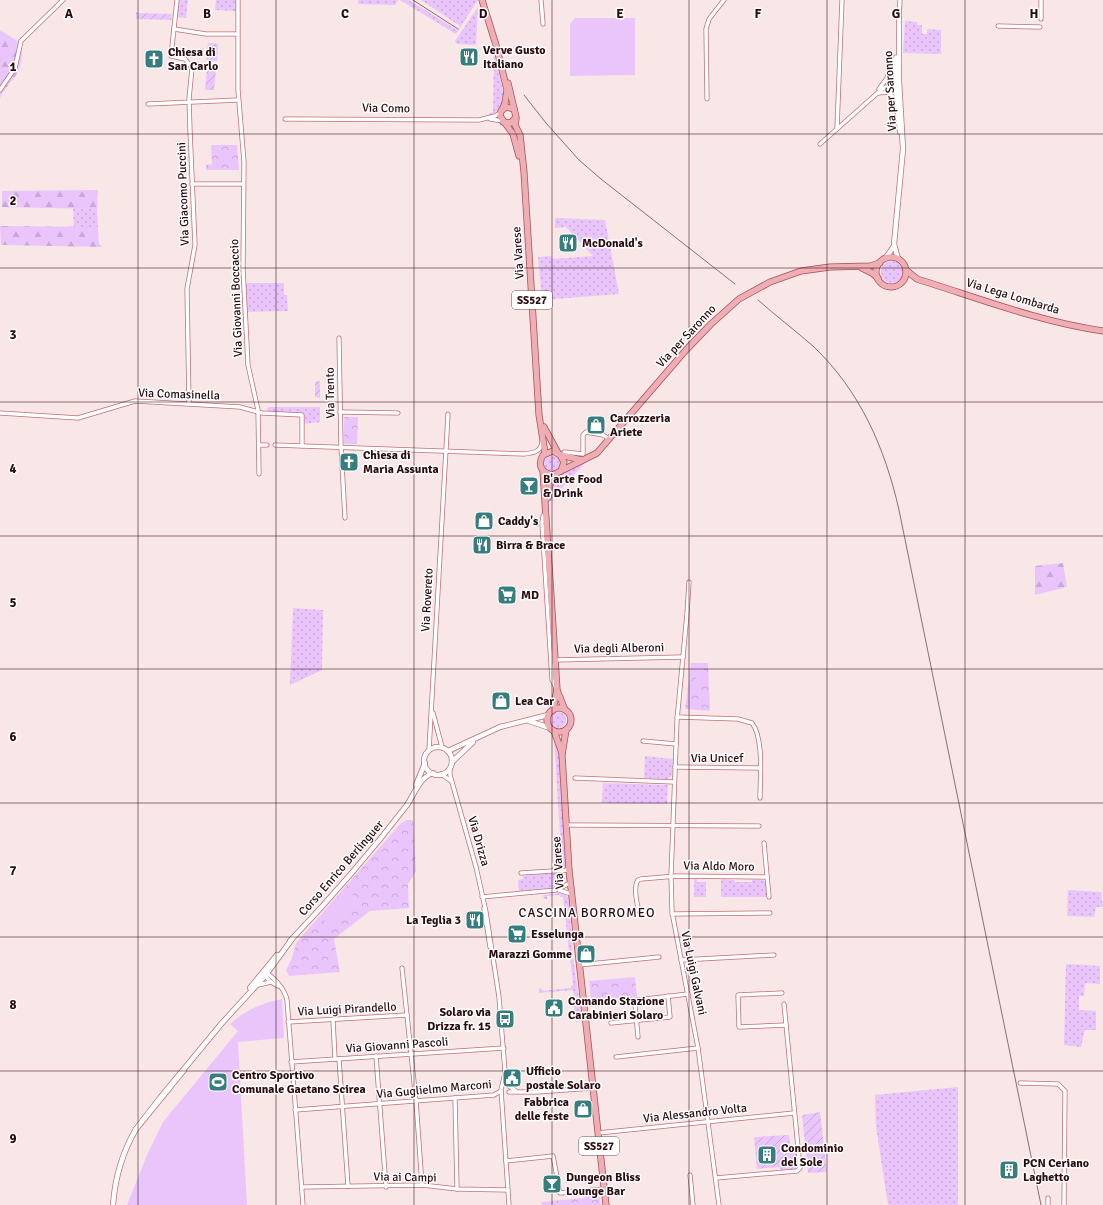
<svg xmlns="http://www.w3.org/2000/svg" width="1103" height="1205" font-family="Signika,sans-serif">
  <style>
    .grass { fill: url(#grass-dots) }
    .forest { fill: url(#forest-firs) }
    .park { fill: url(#park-crowns) }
    .garden { fill: url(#garden-furrows) }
    .pitch { fill: #eac5fc }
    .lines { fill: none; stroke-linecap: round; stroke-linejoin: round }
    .minor-casing { stroke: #c16e75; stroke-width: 5 }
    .tertiary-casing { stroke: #c16e75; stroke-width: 6 }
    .primary-casing { stroke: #a3515a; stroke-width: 7 }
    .minor { stroke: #fff; stroke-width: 3.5 }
    .tertiary { stroke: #fff; stroke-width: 4.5 }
    .primary { stroke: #efadb4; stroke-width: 5.5 }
    .rail { stroke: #8a7072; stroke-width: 1 }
    .grid { fill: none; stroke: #2b0b0f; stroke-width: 1; stroke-opacity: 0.55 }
    .labels { text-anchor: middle; stroke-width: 3; stroke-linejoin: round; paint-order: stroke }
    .shield { fill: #fff; stroke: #6b5457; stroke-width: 1 }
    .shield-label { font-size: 11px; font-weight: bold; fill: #2b0b0f }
    .poi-label { font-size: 12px; font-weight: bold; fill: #2b0b0f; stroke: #fff; text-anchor: start }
    .street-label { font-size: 12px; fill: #2b0b0f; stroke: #fff }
    .neighbourhood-label { font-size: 13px; letter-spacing: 1px; fill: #2b0b0f; stroke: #fff }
    .grid-label { font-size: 13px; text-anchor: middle; font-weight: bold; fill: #2b0b0f; stroke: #fff; stroke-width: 3; stroke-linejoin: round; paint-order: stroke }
  </style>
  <defs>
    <pattern id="grass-dots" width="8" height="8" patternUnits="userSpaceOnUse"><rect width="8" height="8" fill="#eac5fc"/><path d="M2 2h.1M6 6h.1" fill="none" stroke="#c9a8d7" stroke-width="1.8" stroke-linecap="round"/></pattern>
    <pattern id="forest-firs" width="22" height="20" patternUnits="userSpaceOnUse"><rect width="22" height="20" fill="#eac5fc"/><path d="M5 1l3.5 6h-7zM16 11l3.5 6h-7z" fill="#c9a8d7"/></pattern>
    <pattern id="park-crowns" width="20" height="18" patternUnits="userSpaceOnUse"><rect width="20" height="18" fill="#eac5fc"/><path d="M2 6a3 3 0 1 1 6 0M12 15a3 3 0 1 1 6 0" fill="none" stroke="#c9a8d7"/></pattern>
    <pattern id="garden-furrows" width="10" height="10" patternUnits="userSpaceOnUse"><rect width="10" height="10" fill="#eac5fc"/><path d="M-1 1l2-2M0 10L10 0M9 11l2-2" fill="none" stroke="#c9a8d7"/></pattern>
  </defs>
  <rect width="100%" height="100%" fill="#f9e6e6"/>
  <g class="grass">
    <polygon points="179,0 188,0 186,18 177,17"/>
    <polygon points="216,0 236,0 236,11 215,10"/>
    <polygon points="358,0 398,0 395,5 358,4"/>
    <polygon points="400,0 409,0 457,30 460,26 421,0 478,0 456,34"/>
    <polygon points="478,7 476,45 457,44 455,41"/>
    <polygon points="905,21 917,22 917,25 922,25 922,34 927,34 927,29 941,30 941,54 903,53"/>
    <path d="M494 53 499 67 498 71C503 89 509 106 490 116L489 114 493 112Z"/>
    <polygon points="893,70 893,86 884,86"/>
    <polygon points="73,208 97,209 98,227 74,227"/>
    <polygon points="555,218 605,220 619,294 542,300 538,257 551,256 553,259 593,256 566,227 555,228"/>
    <circle cx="892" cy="272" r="11"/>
    <polygon points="245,283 284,283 284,295 287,295 288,311 247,312"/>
    <polygon points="268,407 320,407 320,422 304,424 304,415 267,412"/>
    <circle cx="552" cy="464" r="8"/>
    <path d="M585 463 584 464 550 501C554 481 562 465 585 463Z"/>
    <polygon points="293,608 323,610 322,670 290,685"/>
    <circle cx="558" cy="720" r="8"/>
    <polygon points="554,737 558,745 560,760 567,866 561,869 559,866 562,866"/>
    <polygon points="645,756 673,759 672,775 668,779 644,778"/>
    <polygon points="603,783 668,785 667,804 602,803"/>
    <polygon points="561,872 564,874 565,882 559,887 519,891 518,880 523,879 523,876"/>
    <polygon points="694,879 697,879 697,882 706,882 706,897 694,897"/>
    <polygon points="721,879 734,880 735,882 752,882 752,880 763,880 766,882 768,897 721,897"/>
    <polygon points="1068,890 1101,892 1103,907 1096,907 1094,917 1067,916"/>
    <polygon points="563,893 566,894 569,901 573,957 582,1021 576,1022 573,990 539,993 539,989 541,988 542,991 571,988 571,986 573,985 570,956 567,956 566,953 569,952 563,897 560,897 560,895 547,896 547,899 544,899 543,895"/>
    <polygon points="1066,964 1100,966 1100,984 1085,983 1084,996 1079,996 1079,1010 1096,1011 1096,1030 1085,1030 1081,1047 1064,1045"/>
    <polygon points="958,1087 958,1205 888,1205 876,1126 875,1095"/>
  </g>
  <g class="forest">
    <path d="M0 30 22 44C22 52 22 62 19 69 15 80 4 87 0 98Z"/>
    <polygon points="98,190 97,209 2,207 2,191"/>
    <polygon points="0,226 98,227 99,244 103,247 1,245"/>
    <polygon points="1063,563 1067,587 1035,595 1035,566"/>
  </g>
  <g class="park">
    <polygon points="211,145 237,145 239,170 206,170 206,165 212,164"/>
    <polygon points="344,417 358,417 357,444 344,444"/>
    <polygon points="691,663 708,663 710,711 685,709"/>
    <polygon points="407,820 413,820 416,871 408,884 409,908 370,911 334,939 340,972 289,976 286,970 292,958 296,943 401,823"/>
    <polygon points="635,977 637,997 632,1003 592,1007 589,981"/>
    <polygon points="587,1194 599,1195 601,1205 542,1205 541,1202 584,1198"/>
  </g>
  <g class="garden">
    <polygon points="136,12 139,13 172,14 171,20 136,19"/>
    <polygon points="208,43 218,44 217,61 206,60"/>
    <polygon points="207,69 216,70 214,90 205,90"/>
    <polygon points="320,381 320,398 315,397 315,382"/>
    <polygon points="820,1112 827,1172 808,1173 802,1115"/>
    <polygon points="789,1135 791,1151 797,1152 798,1166 797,1169 781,1170 779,1167 757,1169 754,1137"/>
  </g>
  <g class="pitch">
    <polygon points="575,18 635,18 635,75 570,76 570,24"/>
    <polygon points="695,668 704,668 704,684 696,684"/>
    <polygon points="350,892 359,901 334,930 324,922"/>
    <path d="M282 999 284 1038 238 1042 247 1205H127L147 1155 163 1122 238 1031 230 1024C246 1010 261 1003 282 999Z"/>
  </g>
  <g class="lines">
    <g class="minor-casing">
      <g id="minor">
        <polyline points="177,0 171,56 185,59 192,68 189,99 190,131 195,245 187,289 189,403"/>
        <polyline points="238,0 238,90 244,162 243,269 248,365 258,410 259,474"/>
        <polyline points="541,0 543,24"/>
        <polyline points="899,18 900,0"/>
        <polyline points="1041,19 1041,0"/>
        <polyline points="998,26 1040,27"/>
        <polyline points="174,29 206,34 237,34"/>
        <polyline points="879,89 887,78 896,57"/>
        <polyline points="0,90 15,68 21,41 63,0"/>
        <polyline points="878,93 888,92 896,100"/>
        <polyline points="707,99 706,29 709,19 724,0"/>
        <polyline points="148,104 238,100"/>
        <polyline points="285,119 479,120 495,116 500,113"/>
        <polyline points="490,119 503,121"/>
        <polyline points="837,129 842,0"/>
        <polyline points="820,144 882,89 888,86 896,89"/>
        <polyline points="192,184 243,184"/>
        <polyline points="339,338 341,447 345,518"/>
        <polyline points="340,412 398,413"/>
        <polyline points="0,413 78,418 135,401 240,407 262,413 302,415 302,446"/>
        <polyline points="259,445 267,445"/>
        <path d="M275 445 524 454C533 453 541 452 542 442"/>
        <polyline points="564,452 583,454 583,435 586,432 603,435 609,439"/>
        <polyline points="546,512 543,516 542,523 552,680 556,688"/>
        <polyline points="689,582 687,614 677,720 671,876 672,912 698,1048 719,1205"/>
        <polyline points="555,660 683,657"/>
        <polyline points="433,713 442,747"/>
        <path d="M677 717 738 719 752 723C764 738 760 778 760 798"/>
        <polyline points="643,741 676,744"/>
        <polyline points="429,750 448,414"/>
        <polyline points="675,767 759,768"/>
        <polyline points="450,768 450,775 476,867 486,912 499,997 506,1084"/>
        <polyline points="441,774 451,781"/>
        <polyline points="575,778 674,782"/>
        <polyline points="566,825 759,826"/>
        <polyline points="764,843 769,897"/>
        <polyline points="521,873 569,870"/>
        <polyline points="559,890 571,894"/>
        <polyline points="482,897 556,890 570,883"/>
        <polyline points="484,908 490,947"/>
        <polyline points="672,914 770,913"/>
        <path d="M641 915C637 908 633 887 638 880L641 879 676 876 767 877"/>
        <polyline points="681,960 774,955"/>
        <polyline points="579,965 659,957"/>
        <polyline points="402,968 416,1101 422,1185"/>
        <path d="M266 973C275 978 285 990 287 1000L303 1205"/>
        <polyline points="264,975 271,982 278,986"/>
        <polyline points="258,985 271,982"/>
        <polyline points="782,993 738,995 739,1027 786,1025"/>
        <polyline points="333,1020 335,1059"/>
        <polyline points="288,1022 407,1015"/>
        <polyline points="611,1023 670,1017 668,996"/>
        <polyline points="638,1037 635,1004 637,1000 688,994"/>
        <polyline points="376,1056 386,1187"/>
        <polyline points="616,1057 698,1048"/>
        <polyline points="339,1059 348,1186"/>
        <polyline points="291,1062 504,1048"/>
        <polyline points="504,1077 501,1090 509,1205"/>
        <polyline points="1020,1083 1058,1084 1065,1091 1064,1205"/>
        <polyline points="506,1084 516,1091"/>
        <polyline points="509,1092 537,1092 593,1088"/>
        <polyline points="455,1098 457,1189"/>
        <polyline points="295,1110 494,1095 501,1091"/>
        <polyline points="598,1133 794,1113"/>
        <polyline points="506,1161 553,1156 560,1193 604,1189"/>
        <polyline points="690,1175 693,1205"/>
        <polyline points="716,1178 797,1171 800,1168 784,1004"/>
        <polyline points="302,1187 422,1185 457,1189 508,1190"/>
        <polyline points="1048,1198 1048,1205"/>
      </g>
    </g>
    <g class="tertiary-casing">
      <g id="tertiary">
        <polyline points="896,60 896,89 900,132"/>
        <polyline points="885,259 894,246"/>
        <polyline points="898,259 894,244 903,149 899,81 899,18"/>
        <polyline points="529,721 550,728"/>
        <circle cx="438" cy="761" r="14"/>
        <polyline points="448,751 500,727 548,715"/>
        <polyline points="452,762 473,742"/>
        <polyline points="416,785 425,763"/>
        <path d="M290 941C331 898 371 852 407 805 415 793 419 778 433 773"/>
        <polyline points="250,988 277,955"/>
        <polyline points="184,1070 136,1129 160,1098 222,1023 265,976 292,939"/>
        <path d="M113 1205C115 1177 122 1153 136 1129"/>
      </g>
    </g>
    <g class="primary-casing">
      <g id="primary">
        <polyline points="482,0 496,45 507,90 505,103 502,110"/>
        <polyline points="514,109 506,107 501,111 500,116 513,134 519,156"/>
        <polyline points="516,119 515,125 520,135 524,172 539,415 545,453"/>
        <polyline points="503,122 511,123 516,117 508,83"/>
        <circle cx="891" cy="272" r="15"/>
        <polyline points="862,268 872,273 878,278"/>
        <path d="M906 270 917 279C978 298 1040 322 1103 331"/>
        <polyline points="544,427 558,453"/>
        <polyline points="561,455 581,460"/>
        <polyline points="543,471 557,689 553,710"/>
        <path d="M561 471 564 462 560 455 553 451 543 455C537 465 542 474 553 475L597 453 686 350 711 324 739 299 770 282 801 271 830 267 870 266 880 263"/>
        <polyline points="548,498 550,485 556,474"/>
        <polyline points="557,690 565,710"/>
        <circle cx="559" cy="720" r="12"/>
        <polyline points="566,730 562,755 569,870 606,1205"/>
        <polyline points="554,731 562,753"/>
      </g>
    </g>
    <use href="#minor" class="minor"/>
    <use href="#tertiary" class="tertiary"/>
    <use href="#primary" class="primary"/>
    <g class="rail">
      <polyline points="413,0 458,29"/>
      <polyline points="524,95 546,123 579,160 601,179 735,284"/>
      <path d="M758 300C776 316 796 331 814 347 860 391 885 448 899 510L1041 1205"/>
    </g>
  </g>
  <path class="grid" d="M138 0V1205M276 0V1205M414 0V1205M552 0V1205M689 0V1205M827 0V1205M965 0V1205M0 134H1103M0 268H1103M0 402H1103M0 536H1103M0 669H1103M0 803H1103M0 937H1103M0 1071H1103"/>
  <defs>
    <g id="restaurant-square" transform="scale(1)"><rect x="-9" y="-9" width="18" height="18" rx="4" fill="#357e7d" stroke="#fff"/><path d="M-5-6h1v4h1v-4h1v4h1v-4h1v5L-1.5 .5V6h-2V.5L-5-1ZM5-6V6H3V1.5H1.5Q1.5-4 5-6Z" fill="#fff"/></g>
    <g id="church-square" transform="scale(1)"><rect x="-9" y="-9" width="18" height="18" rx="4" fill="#357e7d" stroke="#fff"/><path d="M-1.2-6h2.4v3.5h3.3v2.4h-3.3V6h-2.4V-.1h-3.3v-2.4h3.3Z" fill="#fff"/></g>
    <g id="shop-square" transform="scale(1)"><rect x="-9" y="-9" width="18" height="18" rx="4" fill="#357e7d" stroke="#fff"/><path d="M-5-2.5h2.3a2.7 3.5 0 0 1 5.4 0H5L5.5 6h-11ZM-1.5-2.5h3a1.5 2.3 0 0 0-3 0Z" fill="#fff"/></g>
    <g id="bar-square" transform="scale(1)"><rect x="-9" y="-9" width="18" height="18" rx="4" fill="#357e7d" stroke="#fff"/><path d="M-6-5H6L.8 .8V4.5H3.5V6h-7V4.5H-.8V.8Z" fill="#fff"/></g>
    <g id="supermarket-square" transform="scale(1)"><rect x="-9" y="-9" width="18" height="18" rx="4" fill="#357e7d" stroke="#fff"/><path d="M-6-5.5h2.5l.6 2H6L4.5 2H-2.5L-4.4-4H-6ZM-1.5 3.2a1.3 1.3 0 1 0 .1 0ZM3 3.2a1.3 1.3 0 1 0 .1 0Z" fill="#fff"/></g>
    <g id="civic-square" transform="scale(1)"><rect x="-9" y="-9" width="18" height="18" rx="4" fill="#357e7d" stroke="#fff"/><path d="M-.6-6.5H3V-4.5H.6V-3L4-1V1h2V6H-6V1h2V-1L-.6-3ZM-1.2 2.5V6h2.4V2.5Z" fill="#fff"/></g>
    <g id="bus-square" transform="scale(1)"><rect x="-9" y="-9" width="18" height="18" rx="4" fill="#357e7d" stroke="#fff"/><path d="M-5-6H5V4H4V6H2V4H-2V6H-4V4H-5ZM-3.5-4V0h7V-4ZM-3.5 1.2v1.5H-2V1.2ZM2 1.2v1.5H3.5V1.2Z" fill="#fff"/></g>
    <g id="stadium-square" transform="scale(1)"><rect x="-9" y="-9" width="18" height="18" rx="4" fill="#357e7d" stroke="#fff"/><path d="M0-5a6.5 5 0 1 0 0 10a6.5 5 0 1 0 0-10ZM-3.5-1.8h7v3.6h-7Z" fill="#fff"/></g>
    <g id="building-square" transform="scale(1)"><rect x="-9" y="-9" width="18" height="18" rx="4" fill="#357e7d" stroke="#fff"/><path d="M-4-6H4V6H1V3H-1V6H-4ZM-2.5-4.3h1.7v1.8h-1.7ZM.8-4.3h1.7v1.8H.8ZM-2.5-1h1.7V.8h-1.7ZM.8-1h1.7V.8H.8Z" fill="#fff"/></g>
  </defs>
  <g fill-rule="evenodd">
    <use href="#restaurant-square" x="469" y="57"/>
    <use href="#church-square" x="154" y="59"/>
    <use href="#restaurant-square" x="568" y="243"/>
    <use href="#shop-square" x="596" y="425"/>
    <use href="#church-square" x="349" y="462"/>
    <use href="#bar-square" x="529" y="486"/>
    <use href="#shop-square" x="484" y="521"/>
    <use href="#restaurant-square" x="482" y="545"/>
    <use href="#supermarket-square" x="507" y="595"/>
    <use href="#shop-square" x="501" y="701"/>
    <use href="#restaurant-square" x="475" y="920"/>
    <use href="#supermarket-square" x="517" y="934"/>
    <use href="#shop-square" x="586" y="954"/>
    <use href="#civic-square" x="554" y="1008"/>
    <use href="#bus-square" x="505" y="1019"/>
    <use href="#civic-square" x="512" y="1078"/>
    <use href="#stadium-square" x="218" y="1082"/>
    <use href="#shop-square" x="583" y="1109"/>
    <use href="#building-square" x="767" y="1155"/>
    <use href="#building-square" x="1009" y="1170"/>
    <use href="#bar-square" x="552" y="1184"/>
  </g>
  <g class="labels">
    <g class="shield">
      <rect x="512" y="291" width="40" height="18" rx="3"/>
      <rect x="579" y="1137" width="40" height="18" rx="3"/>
    </g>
    <g class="shield-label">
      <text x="532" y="304">SS527</text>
      <text x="599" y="1150">SS527</text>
    </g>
    <g class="poi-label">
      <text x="483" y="54">Verve Gusto<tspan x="483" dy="14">Italiano</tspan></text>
      <text x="168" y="56">Chiesa di<tspan x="168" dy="14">San Carlo</tspan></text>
      <text x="582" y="247">McDonald's</text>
      <text x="610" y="422">Carrozzeria<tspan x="610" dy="14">Ariete</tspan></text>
      <text x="363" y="459">Chiesa di<tspan x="363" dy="14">Maria Assunta</tspan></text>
      <text x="543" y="483">B'arte Food<tspan x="543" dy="14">&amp; Drink</tspan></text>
      <text x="498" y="525">Caddy's</text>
      <text x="496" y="549">Birra &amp; Brace</text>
      <text x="521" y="599">MD</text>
      <text x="515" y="705">Lea Car</text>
      <text x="461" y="924" text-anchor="end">La Teglia 3</text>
      <text x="531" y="938">Esselunga</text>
      <text x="572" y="958" text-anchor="end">Marazzi Gomme</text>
      <text x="568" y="1005">Comando Stazione<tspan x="568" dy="14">Carabinieri Solaro</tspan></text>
      <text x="491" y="1016" text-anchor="end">Solaro via<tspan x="491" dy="14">Drizza fr. 15</tspan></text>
      <text x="526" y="1075">Ufficio<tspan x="526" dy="14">postale Solaro</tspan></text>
      <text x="232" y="1079">Centro Sportivo<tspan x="232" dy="14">Comunale Gaetano Scirea</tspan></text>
      <text x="569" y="1106" text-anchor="end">Fabbrica<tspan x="569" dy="14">delle feste</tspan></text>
      <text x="781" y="1152">Condominio<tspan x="781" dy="14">del Sole</tspan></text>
      <text x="1023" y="1167">PCN Ceriano<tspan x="1023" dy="14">Laghetto</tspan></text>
      <text x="566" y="1181">Dungeon Bliss<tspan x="566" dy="14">Lounge Bar</tspan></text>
    </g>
    <g class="street-label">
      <text transform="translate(890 91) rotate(-93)" y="4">Via per Saronno</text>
      <text transform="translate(386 108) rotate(1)" y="4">Via Como</text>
      <text transform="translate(183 194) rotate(-92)" y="4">Via Giacomo Puccini</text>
      <text transform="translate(518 253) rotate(-94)" y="4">Via Varese</text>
      <text transform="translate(1013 296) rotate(17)" y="4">Via Lega Lombarda</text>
      <text transform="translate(236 298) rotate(-92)" y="4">Via Giovanni Boccaccio</text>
      <text transform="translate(686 336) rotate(-47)" y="4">Via per Saronno</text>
      <text transform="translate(330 393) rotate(-91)" y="4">Via Trento</text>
      <text transform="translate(179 394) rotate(2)" y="4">Via Comasinella</text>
      <text transform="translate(427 600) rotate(-87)" y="4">Via Rovereto</text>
      <text transform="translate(619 648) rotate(-1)" y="4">Via degli Alberoni</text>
      <text x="717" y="762">Via Unicef</text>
      <text transform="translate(479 841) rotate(74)" y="4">Via Drizza</text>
      <text transform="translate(558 863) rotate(-94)" y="4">Via Varese</text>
      <text transform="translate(719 866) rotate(1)" y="4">Via Aldo Moro</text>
      <text transform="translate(341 868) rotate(-49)" y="4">Corso Enrico Berlinguer</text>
      <text transform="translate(694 973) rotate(78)" y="4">Via Luigi Galvani</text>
      <text transform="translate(347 1009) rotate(-3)" y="4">Via Luigi Pirandello</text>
      <text transform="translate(397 1045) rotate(-4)" y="4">Via Giovanni Pascoli</text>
      <text transform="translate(434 1089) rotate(-5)" y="4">Via Guglielmo Marconi</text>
      <text transform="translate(695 1113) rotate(-6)" y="4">Via Alessandro Volta</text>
      <text transform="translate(405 1177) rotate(1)" y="4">Via ai Campi</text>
    </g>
    <g class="neighbourhood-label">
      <text x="587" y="917">CASCINA BORROMEO</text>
    </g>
  </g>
  <g class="grid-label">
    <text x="69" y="18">A</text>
    <text x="207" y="18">B</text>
    <text x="345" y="18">C</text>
    <text x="483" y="18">D</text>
    <text x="620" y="18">E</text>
    <text x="758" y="18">F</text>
    <text x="896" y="18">G</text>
    <text x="1034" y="18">H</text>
    <text x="13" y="71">1</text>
    <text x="13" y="205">2</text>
    <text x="13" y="339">3</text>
    <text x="13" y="473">4</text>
    <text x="13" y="607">5</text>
    <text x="13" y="741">6</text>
    <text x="13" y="875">7</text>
    <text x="13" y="1009">8</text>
    <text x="13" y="1143">9</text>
  </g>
</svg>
